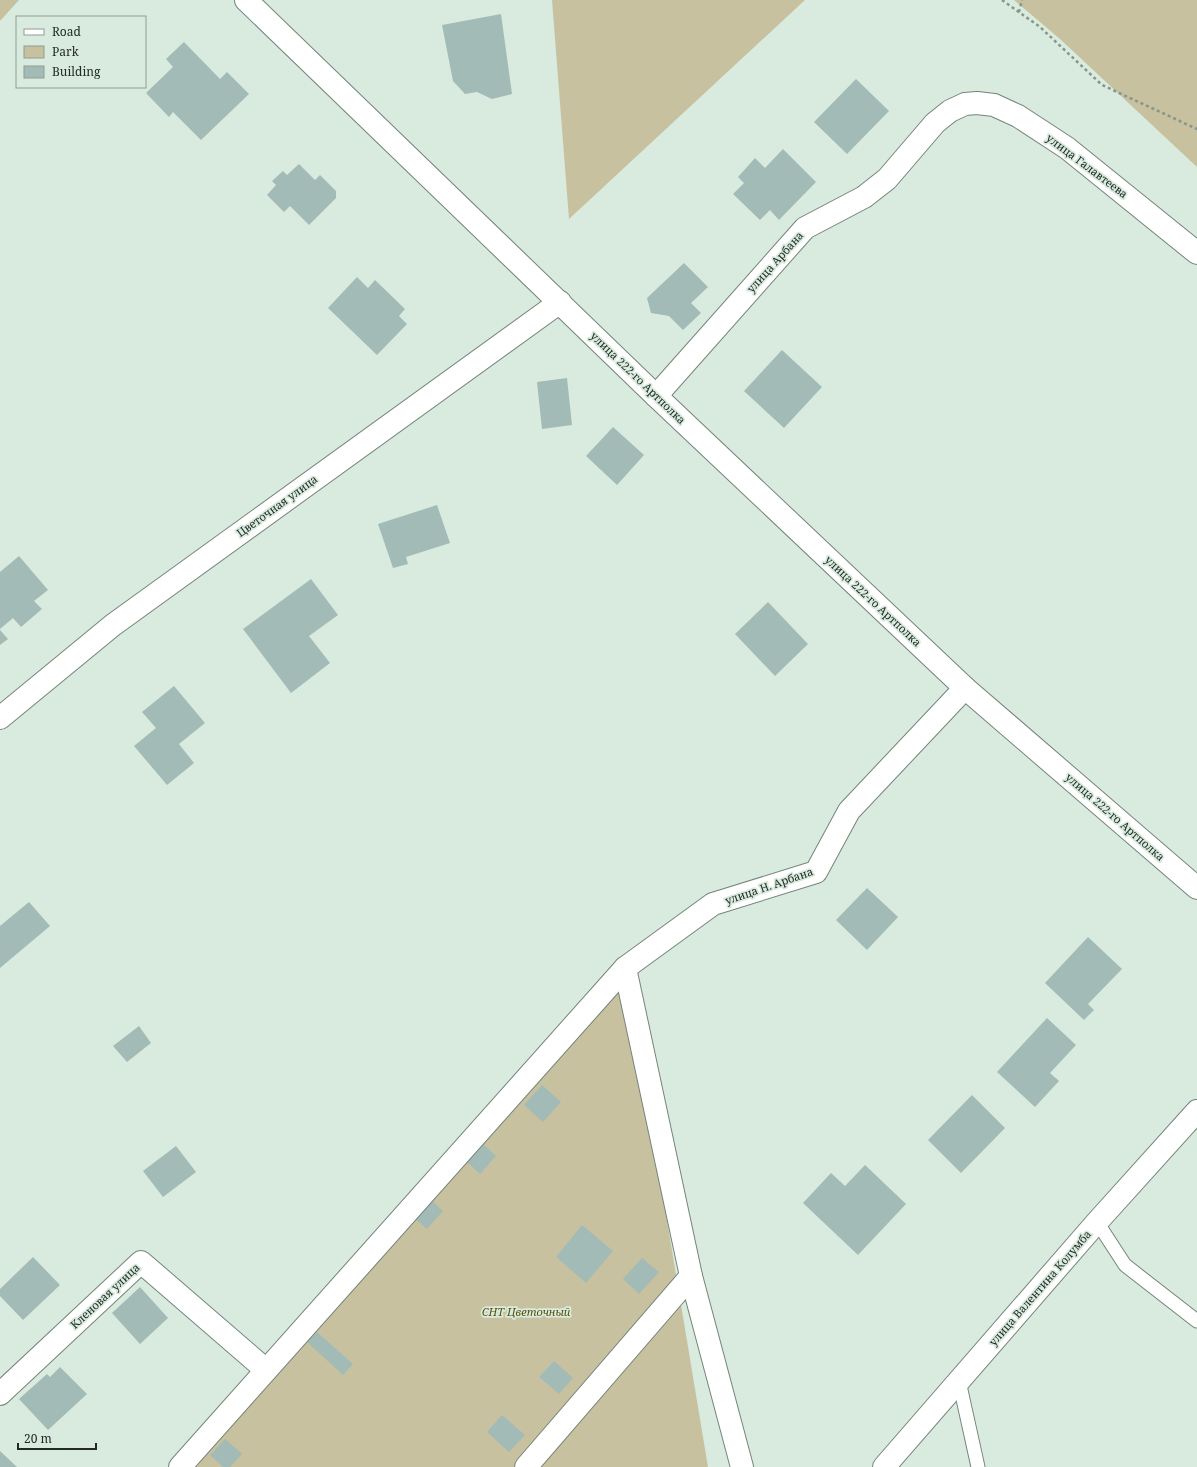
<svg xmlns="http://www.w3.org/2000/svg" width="1197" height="1467" font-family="'Noto Serif',serif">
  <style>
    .green { fill: #c7c19f }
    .building { fill: #a3bbb7 }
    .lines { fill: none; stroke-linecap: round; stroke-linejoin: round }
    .service-casing { stroke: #74857a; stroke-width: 15 }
    .minor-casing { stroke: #74857a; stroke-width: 24 }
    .path { stroke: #87958c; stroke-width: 2.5; stroke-dasharray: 3 3; stroke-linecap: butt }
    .service { stroke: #fff; stroke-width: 13 }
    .minor { stroke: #fff; stroke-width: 22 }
    .labels { text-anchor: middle; stroke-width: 3.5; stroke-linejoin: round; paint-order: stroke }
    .street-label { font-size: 11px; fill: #222a25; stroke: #d8ebde }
    .park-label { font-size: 11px; font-style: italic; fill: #5a4e06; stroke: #d8ebde }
  </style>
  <rect width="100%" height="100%" fill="#d8ebde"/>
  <g class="green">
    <polygon points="0,0 19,0 0,21"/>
    <polygon points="552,0 805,0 569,219"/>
    <polygon points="1014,0 1197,0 1197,167 1060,39"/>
    <polygon points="625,968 708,1467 179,1467"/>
  </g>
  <g class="building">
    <polygon points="501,14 512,94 492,99 477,92 465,94 453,81 442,25"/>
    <polygon points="184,42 220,79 227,72 249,94 201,140 173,112 169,117 146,93 173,67 166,59"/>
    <polygon points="856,79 889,111 847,154 814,122"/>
    <polygon points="783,149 816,182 779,220 770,210 760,220 733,194 744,183 738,177 755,158 765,168"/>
    <polygon points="299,164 315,180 320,175 336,191 336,198 309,225 290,206 284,212 267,195 276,185 272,181 283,171 287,175"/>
    <polygon points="684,263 708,287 691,303 701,313 683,330 669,316 651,313 647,298"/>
    <polygon points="357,277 368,288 375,280 405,309 399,316 407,324 377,355 328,308"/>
    <polygon points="782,350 822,387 784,428 744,391"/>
    <polygon points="567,378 572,425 542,429 537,382"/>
    <polygon points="613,427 644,455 617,485 586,456"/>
    <polygon points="437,505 450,543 406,557 408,564 393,568 378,524"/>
    <polygon points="19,556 48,590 34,601 42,609 21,627 13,618 0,629 0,572"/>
    <polygon points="311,579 338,615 309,636 330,663 291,693 243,629"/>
    <polygon points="768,602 808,644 775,676 735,634"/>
    <polygon points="0,630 8,639 0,645"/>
    <polygon points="174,686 205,723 179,744 194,763 167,785 134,746 156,728 142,712"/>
    <polygon points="867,888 898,917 867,950 836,920"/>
    <polygon points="29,902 50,926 0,968 0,926"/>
    <polygon points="1088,937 1122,969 1088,1004 1094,1010 1084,1020 1045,983"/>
    <polygon points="1047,1018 1076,1045 1050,1073 1059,1081 1035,1107 997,1072"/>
    <polygon points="139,1026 151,1043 127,1062 113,1046"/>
    <polygon points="542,1085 561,1102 543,1122 524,1105"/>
    <polygon points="972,1095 1005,1128 961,1173 928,1140"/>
    <polygon points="480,1141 496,1156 480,1174 464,1159"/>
    <polygon points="176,1146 196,1172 163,1197 143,1171"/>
    <polygon points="865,1165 906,1204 858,1255 803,1203 831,1173 845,1186"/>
    <polygon points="430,1199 443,1211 427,1229 413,1217"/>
    <polygon points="582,1225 613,1251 586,1283 556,1257"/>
    <polygon points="33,1257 60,1285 23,1320 0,1296 0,1289"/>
    <polygon points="642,1258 659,1272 639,1294 623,1279"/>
    <polygon points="140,1287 168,1318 140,1344 112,1313"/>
    <polygon points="317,1332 353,1364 343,1375 307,1342"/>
    <polygon points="554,1361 573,1378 559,1394 539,1377"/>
    <polygon points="60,1367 87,1394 48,1430 19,1399 47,1374 50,1377"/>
    <polygon points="502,1415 525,1435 509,1452 487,1432"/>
    <polygon points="225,1439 242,1454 230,1467 223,1467 210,1455"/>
    <polygon points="0,1451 17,1467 0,1467"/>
  </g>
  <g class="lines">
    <g class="service-casing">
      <g id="service">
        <polyline points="1097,1222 1125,1265 1197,1321"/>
        <polyline points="959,1381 978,1467"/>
      </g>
    </g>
    <g class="minor-casing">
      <g id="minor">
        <polyline points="246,0 656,396 965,688 1197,888"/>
        <polyline points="656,396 805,228 864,197 887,179 935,123 950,111 965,104 977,103 994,105 1018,116 1067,148 1197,253"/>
        <polyline points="0,718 113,625 560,302"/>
        <polyline points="625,968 691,1276 742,1467"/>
        <polyline points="0,1394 141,1262 266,1370"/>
        <polyline points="180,1467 625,968 713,904 816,872 849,811 965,688"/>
        <polyline points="526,1467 691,1276"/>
        <polyline points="884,1467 1097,1222 1197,1111"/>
      </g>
    </g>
    <g class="path">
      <polyline points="1002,0 1040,27 1102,85 1197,129"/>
      <polyline points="1019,12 1022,0"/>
    </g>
    <use href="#service" class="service"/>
    <use href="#minor" class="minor"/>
  </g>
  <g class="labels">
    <g class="street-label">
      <text transform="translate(1087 166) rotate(37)" y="4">улица Галавтеева</text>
      <text transform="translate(775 262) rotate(-48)" y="4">улица Арбана</text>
      <text transform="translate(638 378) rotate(44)" y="4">улица 222-го Артполка</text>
      <text transform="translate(277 506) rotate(-36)" y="4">Цветочная улица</text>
      <text transform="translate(873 601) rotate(43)" y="4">улица 222-го Артполка</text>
      <text transform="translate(1115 817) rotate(41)" y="4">улица 222-го Артполка</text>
      <text transform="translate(769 886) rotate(-19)" y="4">улица Н. Арбана</text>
      <text transform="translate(1040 1288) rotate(-49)" y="4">улица Валентина Колумба</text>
      <text transform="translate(105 1296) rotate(-43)" y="4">Кленовая улица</text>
    </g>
    <g class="park-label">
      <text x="526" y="1316">СНТ Цветочный</text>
    </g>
  </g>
  <rect x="16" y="16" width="130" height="72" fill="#d8ebde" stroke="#8f9e94"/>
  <rect x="24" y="29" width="20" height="6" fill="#ffffff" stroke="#8f9e94"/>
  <text x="52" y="36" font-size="12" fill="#222a25">Road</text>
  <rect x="24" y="46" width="20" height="12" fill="#c7c19f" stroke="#8f9e94"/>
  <text x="52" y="56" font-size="12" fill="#222a25">Park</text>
  <rect x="24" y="66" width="20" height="12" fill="#a3bbb7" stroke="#8f9e94"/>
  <text x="52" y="76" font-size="12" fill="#222a25">Building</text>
  <path d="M18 1443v6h78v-6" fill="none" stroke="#222a25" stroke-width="2"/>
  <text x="24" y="1443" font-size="12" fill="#222a25" stroke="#d8ebde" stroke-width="3" paint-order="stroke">20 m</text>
</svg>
